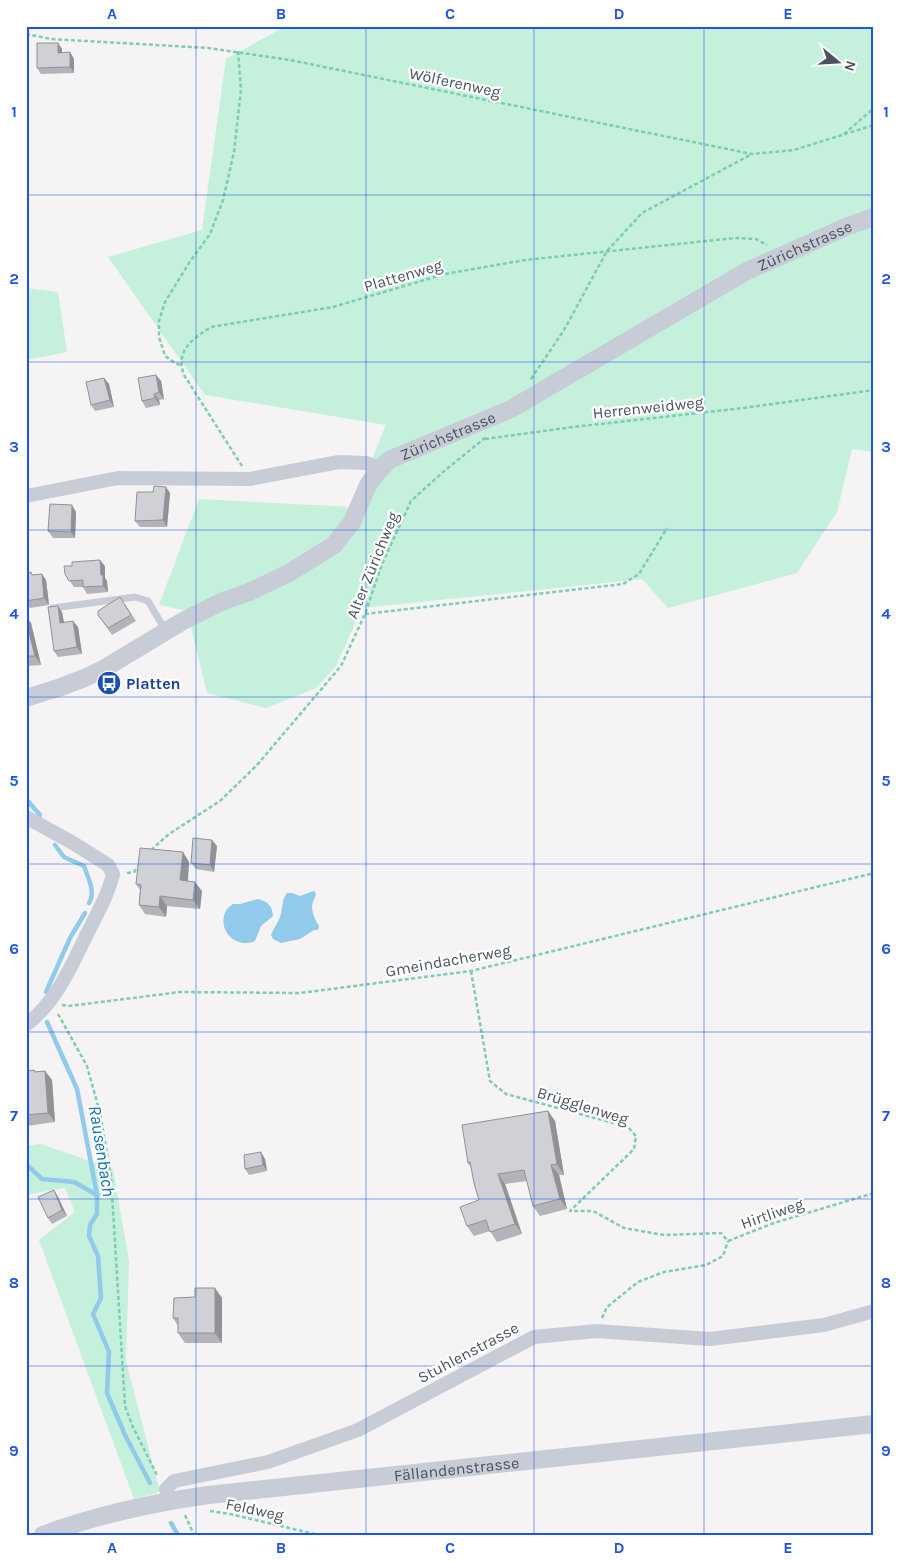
<svg xmlns="http://www.w3.org/2000/svg" width="900" height="1561" font-family="Karla,sans-serif">
  <style>
    .green { fill: #c4f0dc }
    .water { fill: #92caeb }
    .lines { fill: none; stroke-linecap: round; stroke-linejoin: round }
    .stream { stroke: #92caeb; stroke-width: 4.5 }
    .path { stroke: #7ccdb3; stroke-width: 2.5; stroke-dasharray: 4 2.5; stroke-linecap: butt }
    .service { stroke: #c7ccd6; stroke-width: 7 }
    .minor { stroke: #c7ccd6; stroke-width: 14 }
    .tertiary { stroke: #c7ccd6; stroke-width: 18 }
    .wall { fill: #b2b4b9 }
    .shaded-wall { fill: #919296 }
    .building { fill: #cfd1d7; stroke: #919296 }
    .grid { fill: none; stroke: #1f54e2; stroke-width: 1; stroke-opacity: 0.55 }
    .labels { text-anchor: middle; stroke-width: 4.5; stroke-linejoin: round; paint-order: stroke }
    .street-label { font-size: 16px; fill: #4a5260; stroke: #fff }
    .transit-label { font-size: 16px; font-weight: bold; fill: #164399; stroke: #fff; text-anchor: start }
    .water-label { font-size: 18px; font-style: italic; fill: #1072ae; stroke: #fff }
    .neatline { fill: none; stroke: #1f54e2; stroke-width: 2 }
    .grid-label { font-size: 16px; text-anchor: middle; font-weight: bold; fill: #1f54e2 }
  </style>
  <rect width="100%" height="100%" fill="#f5f3f3"/>
  <g class="green">
    <polygon points="286,26 874,26 874,452 852,449 837,512 797,573 668,608 642,579 362,608 336,666 316,688 266,708 207,693 187,611 159,605 199,499 352,507 386,425 205,395 108,257 202,230 226,59"/>
    <polygon points="26,288 58,292 67,352 26,360"/>
    <polygon points="41,1144 113,1169 129,1261 126,1361 160,1492 134,1499 39,1240 75,1212 65,1188 26,1195 26,1146"/>
  </g>
  <g class="water">
    <path d="M314 891 316 894C315 897 314 900 313 902 310 909 315 920 319 926L318 930H314L300 939 281 943 273 939 271 935C273 929 278 923 280 917 283 909 281 900 287 893H292L300 896Z"/>
    <path d="M258 899C269 902 272 906 273 916L261 926 255 941C235 950 215 928 227 909 229 907 231 905 233 904H240Z"/>
  </g>
  <g class="lines">
    <g class="stream">
      <polyline points="26,799 40,815"/>
      <path d="M55 845 64 857 84 866C88 878 96 892 89 903"/>
      <polyline points="46,992 70,938 85,913"/>
      <polyline points="47,1022 77,1089 97,1195 97,1214 90,1225 89,1236 98,1256 101,1298 93,1314 109,1352 107,1393 125,1435 150,1483"/>
      <polyline points="26,1164 42,1179 74,1182 97,1195"/>
      <polyline points="171,1523 178,1535"/>
    </g>
    <g class="path">
      <polyline points="26,34 51,39 208,48 290,60 752,154 794,150 874,125"/>
      <polyline points="844,134 874,108"/>
      <polyline points="180,365 175,363 165,356 159,337 159,321 165,302 189,263 210,234 223,200 234,152 241,90 238,51"/>
      <polyline points="531,379 564,330 607,251 642,213 752,154"/>
      <polyline points="485,439 573,427 743,408 874,390"/>
      <path d="M242 466 184 375C175 351 192 339 211 327L333 307 445 274 525 260 735 238 756 239 767 245"/>
      <polyline points="365,614 623,584 639,574 667,528"/>
      <polyline points="151,850 169,834 220,801 257,765 341,666 365,614 382,564 411,501 443,472 486,437"/>
      <polyline points="127,873 134,872 140,864"/>
      <polyline points="471,971 490,1081 506,1094 628,1127 636,1136 634,1149 570,1211 593,1211 624,1228 664,1235 721,1233 728,1241"/>
      <polyline points="62,1005 69,1006 180,992 300,993 471,971 874,873"/>
      <polyline points="58,1014 87,1066 100,1113 111,1177 125,1406 132,1425 158,1477"/>
      <polyline points="728,1241 774,1223 874,1193"/>
      <polyline points="602,1318 607,1307 638,1282 664,1272 706,1265 723,1256 728,1241"/>
      <polyline points="210,1511 230,1514 319,1535"/>
      <polyline points="185,1515 194,1535"/>
    </g>
    <polyline class="service" points="53,608 135,597 148,601 166,631"/>
    <g class="minor">
      <polyline points="26,496 118,478 250,479 339,462 366,463 381,469"/>
      <path d="M26 817 73 843 108 865 113 874C108 895 97 914 87 934 71 967 56 1002 26 1025"/>
      <polyline points="169,1501 166,1489 174,1481 268,1462 358,1430 534,1337 596,1331 710,1339 824,1325 874,1311"/>
    </g>
    <g class="tertiary">
      <path id="s1" d="M26 698 61 687 87 677 105 668 183 621 221 602 249 592 289 573 334 545 352 522 368 485 375 475 389 460 511 409 747 271 848 226 874 217"/>
      <path id="s2" d="M43 1535C96 1515 152 1503 208 1495L874 1424"/>
    </g>
  </g>
  <g class="wall">
    <polygon points="58,43 62,49 62,53 74,59 74,73 41,74 37,68"/>
    <polygon points="156,375 161,381 164,399 159,400 160,405 146,408 142,401"/>
    <polygon points="109,384 114,407 95,411 91,405"/>
    <polygon points="153,492 170,493 167,527 140,527 135,521"/>
    <polygon points="76,512 75,538 53,538 48,531"/>
    <polygon points="105,566 105,578 107,581 108,592 87,594 83,587 74,587 65,574"/>
    <polygon points="26,573 46,580 49,605 30,608 26,603"/>
    <polygon points="125,604 136,621 112,635 98,615"/>
    <polygon points="62,612 64,622 78,627 82,654 58,657 54,651"/>
    <polygon points="26,616 31,623 41,665 26,666"/>
    <polygon points="212,840 217,846 214,872 196,869 191,863"/>
    <polygon points="183,852 189,862 188,881 202,891 200,909 167,906 166,917 145,914 139,905 140,890 136,884"/>
    <polygon points="34,1070 35,1072 45,1071 52,1080 55,1122 26,1126 26,1071"/>
    <polygon points="548,1111 555,1121 564,1175 559,1175 567,1209 540,1216 533,1206 527,1181 505,1184 522,1234 497,1242 490,1231 474,1236 467,1226 479,1200 471,1168 468,1163"/>
    <polygon points="265,1159 267,1171 249,1175 245,1169"/>
    <polygon points="54,1190 58,1197 67,1216 52,1224 48,1218"/>
    <polygon points="195,1297 222,1298 222,1343 185,1343 178,1333 178,1326 173,1318"/>
  </g>
  <g class="shaded-wall">
    <polygon points="58,43 62,49 62,59 58,53"/>
    <polygon points="70,52 74,59 74,73 70,67"/>
    <polygon points="156,375 161,381 164,399 159,392"/>
    <polygon points="104,378 109,384 114,407 110,400"/>
    <polygon points="154,394 159,400 160,405 155,398"/>
    <polygon points="166,487 170,493 167,527 163,520"/>
    <polygon points="72,505 76,512 75,538 71,532"/>
    <polygon points="100,560 105,566 105,578 107,581 108,592 103,586 101,575"/>
    <polygon points="42,574 46,580 49,605 44,598"/>
    <polygon points="58,606 62,612 65,629 60,623"/>
    <polygon points="26,616 31,623 41,665 35,656 26,621"/>
    <polygon points="73,621 78,627 82,654 77,647"/>
    <polygon points="212,840 217,846 214,872 210,865"/>
    <polygon points="183,852 189,862 187,890 180,880"/>
    <polygon points="195,882 202,891 200,909 193,900"/>
    <polygon points="160,896 167,906 166,917 159,907"/>
    <polygon points="45,1071 52,1080 55,1122 48,1113"/>
    <polygon points="548,1111 555,1121 564,1175 557,1164"/>
    <polygon points="261,1152 265,1159 267,1171 263,1165"/>
    <polygon points="551,1165 559,1175 567,1209 560,1199"/>
    <polygon points="498,1174 505,1184 522,1234 515,1224"/>
    <polygon points="54,1190 58,1197 67,1216 62,1210"/>
    <polygon points="215,1288 222,1298 222,1343 215,1333"/>
  </g>
  <g class="building">
    <polygon points="37,43 58,43 58,53 70,52 70,67 37,68"/>
    <polygon points="156,375 159,392 154,394 155,398 142,401 138,378"/>
    <polygon points="104,378 110,400 91,405 86,382"/>
    <polygon points="154,486 166,487 163,520 135,521 137,492 153,492"/>
    <polygon points="50,504 72,505 71,532 48,531"/>
    <polygon points="100,560 101,575 103,575 103,586 83,587 83,580 69,581 65,574 64,566 72,566 72,562"/>
    <polygon points="31,572 32,575 42,574 44,598 26,601 26,573"/>
    <polygon points="120,597 131,615 108,628 98,615 98,611"/>
    <polygon points="58,606 60,623 73,621 77,647 54,651 48,607"/>
    <polygon points="26,621 35,656 26,656"/>
    <polygon points="193,838 212,840 210,865 191,863"/>
    <polygon points="140,848 183,852 180,880 195,882 193,900 160,896 159,907 139,905 141,885 136,884"/>
    <polygon points="34,1070 34,1072 45,1071 48,1113 26,1115 26,1071"/>
    <polygon points="548,1111 557,1164 551,1165 560,1199 533,1206 524,1170 498,1174 515,1224 490,1232 486,1220 467,1226 460,1207 479,1200 474,1183 470,1162 468,1163 462,1125"/>
    <polygon points="261,1152 263,1165 245,1169 244,1155"/>
    <polygon points="54,1190 62,1210 48,1218 38,1197"/>
    <polygon points="195,1288 215,1288 215,1333 178,1333 178,1318 173,1318 174,1298 195,1297"/>
  </g>
  <path class="grid" d="M196 26V1535M366 26V1535M534 26V1535M704 26V1535M26 195H874M26 362H874M26 530H874M26 697H874M26 864H874M26 1032H874M26 1199H874M26 1366H874"/>
  <defs>
    <g id="bus-disc" transform="scale(1.25)"><circle r="9.5" fill="#1a4fb4" stroke="#fff"/><path d="M-5-6H5V4H4V6H2V4H-2V6H-4V4H-5ZM-3.5-4V0h7V-4ZM-3.5 1.2v1.5H-2V1.2ZM2 1.2v1.5H3.5V1.2Z" fill="#fff"/></g>
  </defs>
  <g fill-rule="evenodd">
    <use href="#bus-disc" x="109" y="683"/>
  </g>
  <g class="labels">
    <g class="street-label">
      <text transform="translate(455 82) rotate(12)" y="6">Wölferenweg</text>
      <text dy="6" stroke="none"><textPath href="#s1" startOffset="916">Zürichstrasse</textPath></text>
      <text transform="translate(403 275) rotate(-16)" y="6">Plattenweg</text>
      <text transform="translate(648 407) rotate(-6)" y="6">Herrenweidweg</text>
      <text dy="6" stroke="none"><textPath href="#s1" startOffset="511">Zürichstrasse</textPath></text>
      <text transform="translate(372 565) rotate(-68)" y="6">Alter Zürichweg</text>
      <text transform="translate(448 960) rotate(-10)" y="6">Gmeindacherweg</text>
      <text transform="translate(583 1105) rotate(17)" y="6">Brügglenweg</text>
      <text transform="translate(772 1213) rotate(-19)" y="6">Hirtliweg</text>
      <text transform="translate(468 1352) rotate(-28)" y="6">Stuhlenstrasse</text>
      <text dy="6" stroke="none"><textPath href="#s2" startOffset="420">Fällandenstrasse</textPath></text>
      <text transform="translate(255 1509) rotate(12)" y="6">Feldweg</text>
    </g>
    <g class="transit-label">
      <text x="126" y="689">Platten</text>
    </g>
    <g class="water-label">
      <text transform="translate(102 1151) rotate(81)" y="6">Rausenbach</text>
    </g>
  </g>
  <rect width="900" height="1561" fill="none" stroke="#ffffff" stroke-width="55"/>
  <g transform="translate(838 62) rotate(108)" stroke="#ffffff" stroke-width="4" paint-order="stroke">
  <path d="M0-4L9 19L0 12L-9 19Z" fill="#4a5260"/>
  <text y="-8" font-size="14" font-weight="bold" text-anchor="middle" fill="#4a5260">N</text>
  </g>
  <rect x="28" y="28" width="844" height="1506" class="neatline"/>
  <g class="grid-label">
    <text x="112" y="19">A</text>
    <text x="281" y="19">B</text>
    <text x="450" y="19">C</text>
    <text x="619" y="19">D</text>
    <text x="788" y="19">E</text>
    <text x="14" y="117">1</text>
    <text x="886" y="117">1</text>
    <text x="14" y="284">2</text>
    <text x="886" y="284">2</text>
    <text x="14" y="452">3</text>
    <text x="886" y="452">3</text>
    <text x="14" y="619">4</text>
    <text x="886" y="619">4</text>
    <text x="14" y="786">5</text>
    <text x="886" y="786">5</text>
    <text x="14" y="954">6</text>
    <text x="886" y="954">6</text>
    <text x="14" y="1121">7</text>
    <text x="886" y="1121">7</text>
    <text x="14" y="1288">8</text>
    <text x="886" y="1288">8</text>
    <text x="14" y="1456">9</text>
    <text x="886" y="1456">9</text>
    <text x="112" y="1553">A</text>
    <text x="281" y="1553">B</text>
    <text x="450" y="1553">C</text>
    <text x="619" y="1553">D</text>
    <text x="788" y="1553">E</text>
  </g>
</svg>
